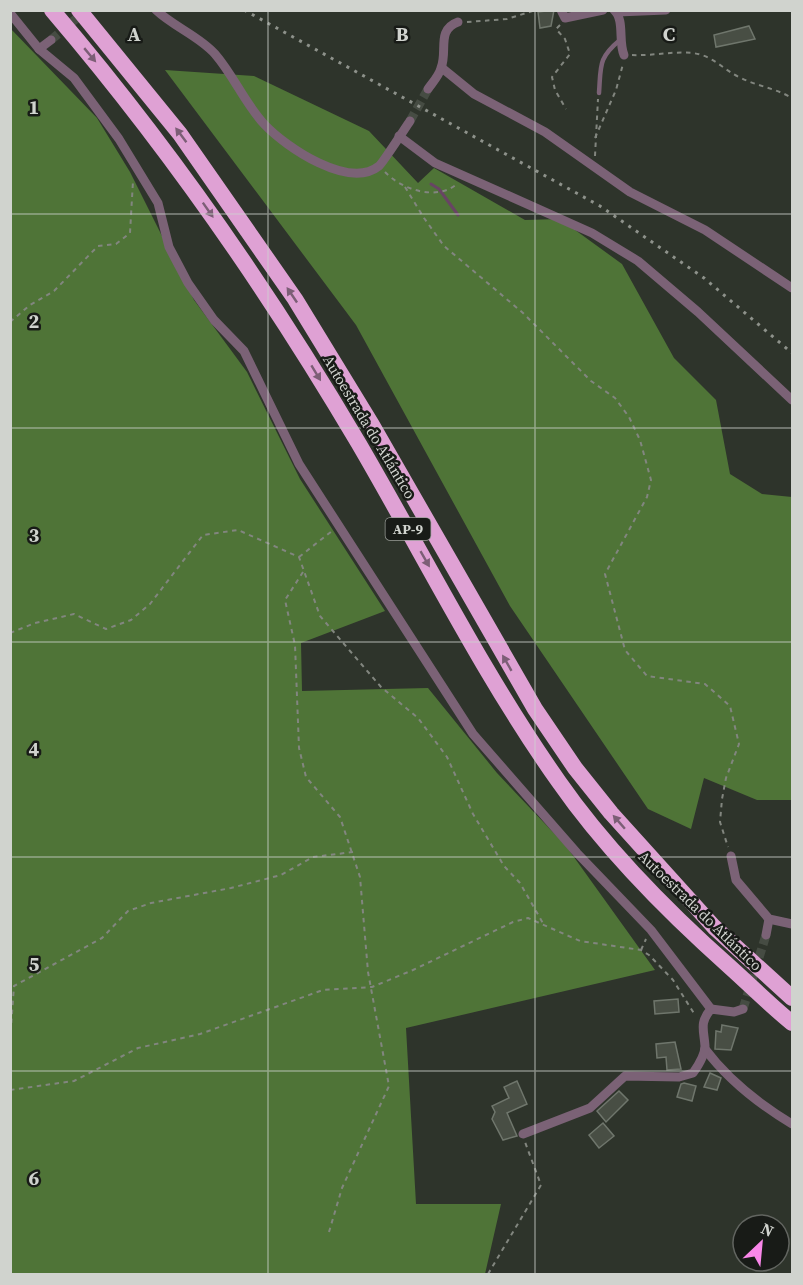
<svg xmlns="http://www.w3.org/2000/svg" width="803" height="1285" font-family="'Source Serif 4',serif">
  <style>
    .forest { fill: #4f7437 }
    .lines { fill: none; stroke-linecap: round; stroke-linejoin: round }
    .stream { stroke: #684464; stroke-width: 3 }
    .building { fill: #484e44; stroke: #6f766c; stroke-width: 1.5 }
    .street-tunnel { stroke: #464c43; stroke-width: 9; stroke-dasharray: 9 4.5; stroke-linecap: butt }
    .path { stroke: #82867f; stroke-width: 2; stroke-dasharray: 4.5 4.5; stroke-linecap: butt }
    .lane { stroke: #7b6276; stroke-width: 4.5 }
    .street { stroke: #7b6276; stroke-width: 9 }
    .highway { stroke: #dfa1d4; stroke-width: 16 }
    .rail { stroke: #8e928b; stroke-width: 3; stroke-dasharray: 3 6; stroke-linecap: butt }
    .oneway { fill: #7c5e76 }
    .grid { fill: none; stroke: #d0d3ce; stroke-width: 1.5; stroke-opacity: 0.55 }
    .labels { text-anchor: middle; stroke-width: 5; stroke-linejoin: round; paint-order: stroke }
    .shield { fill: #181b17; stroke: #999c97; stroke-width: 1.5 }
    .shield-label { font-size: 14px; font-weight: bold; fill: #d0d3ce }
    .street-label { font-size: 15px; fill: #d0d3ce; stroke: #181b17 }
    .grid-label { font-size: 20px; text-anchor: middle; font-weight: bold; fill: #d0d3ce; stroke: #181b17; stroke-width: 5; stroke-linejoin: round; paint-order: stroke }
  </style>
  <rect width="100%" height="100%" fill="#2e342b"/>
  <g class="forest">
    <polygon points="10,28 97,118 130,172 194,300 247,372 300,479 385,611 301,643 302,691 428,688 497,773 566,846 655,970 406,1028 416,1204 501,1204 485,1274 11,1274"/>
    <polygon points="165,70 254,76 369,131 418,183 434,168 525,220 560,219 622,264 674,358 716,400 730,474 762,494 792,497 792,800 757,800 704,778 691,829 648,809 510,606 356,325"/>
  </g>
  <g class="lines">
    <polyline class="stream" points="431,184 439,189 458,215"/>
  </g>
  <g class="building">
    <polygon points="554,10 551,26 540,28 538,12"/>
    <polygon points="749,26 755,39 716,47 714,35"/>
    <polygon points="678,999 679,1012 655,1014 654,1001"/>
    <polygon points="722,1025 738,1028 731,1050 715,1049 716,1031 721,1032"/>
    <polygon points="675,1042 681,1069 667,1070 666,1057 657,1058 656,1044"/>
    <polygon points="710,1073 721,1078 717,1090 704,1087"/>
    <polygon points="517,1081 527,1104 507,1113 517,1136 503,1140 492,1119 495,1112 492,1106 509,1098 504,1087"/>
    <polygon points="684,1083 696,1086 692,1101 677,1097 681,1084"/>
    <polygon points="619,1091 628,1100 606,1122 597,1111"/>
    <polygon points="603,1123 614,1136 599,1148 589,1135"/>
  </g>
  <g class="lines">
    <g class="street-tunnel">
      <polyline points="51,40 84,12"/>
      <polyline points="410,121 428,89"/>
      <polyline points="743,1009 766,935"/>
    </g>
    <g class="path">
      <polyline points="467,22 507,19 536,10"/>
      <polyline points="560,25 556,29 565,39 570,54 552,77 555,90 566,109"/>
      <path d="M632 55C652 56 673 51 692 53 713 55 723 70 741 78 757 86 775 88 792 98"/>
      <polyline points="595,138 616,90 623,64"/>
      <polyline points="595,156 598,99"/>
      <path d="M385 172C402 190 437 201 457 184"/>
      <polyline points="405,187 424,218 444,246 523,313 591,381 615,398 629,417 640,440 651,480 647,497 605,574 625,650 647,676 705,684 730,706 739,744 726,778 722,799 720,822 728,847"/>
      <polyline points="10,322 30,305 54,291 98,246 116,244 130,233 133,181"/>
      <polyline points="299,557 332,531"/>
      <polyline points="303,572 285,600 295,645 299,748 306,777 340,817 360,877 368,972 389,1086 342,1188 329,1232"/>
      <polyline points="10,633 35,623 74,614 106,629 131,620 150,604 203,535 238,530 299,557 320,616 381,687 418,718 447,757 473,814 504,866 520,883 544,925"/>
      <polyline points="641,950 646,939"/>
      <polyline points="10,1041 14,986 102,938 128,911 151,903 231,888 281,875 313,857 353,852"/>
      <polyline points="10,1090 74,1081 138,1048 200,1034 323,990 372,987 413,970 513,922 528,918 580,941 641,950 649,955 673,980 695,1015"/>
      <polyline points="488,1274 541,1185 525,1142"/>
    </g>
    <path class="lane" d="M599 93C601 66 598 58 620 40"/>
    <g class="street">
      <path d="M156 10C174 27 199 36 215 54 234 76 245 104 265 125 286 147 349 190 379 166 382 164 406 127 410 121"/>
      <polyline points="561,10 565,18 603,10"/>
      <path d="M614 10C625 20 618 41 624 55"/>
      <polyline points="617,12 666,10"/>
      <polyline points="10,13 39,49 51,40"/>
      <polyline points="39,49 74,78 119,139 158,203 169,247 188,283 214,320 244,351 299,464 473,734 577,853 651,930 711,1009"/>
      <polyline points="442,68 474,94 545,132 630,192 705,230 792,288"/>
      <path d="M428 89C432 83 439 76 441 68 448 51 436 30 458 22"/>
      <polyline points="399,136 435,163 592,233 638,261 698,312 792,400"/>
      <polyline points="731,856 736,880 769,919 792,924"/>
      <polyline points="766,935 769,919"/>
      <path d="M705 1049C729 1081 759 1104 792 1124"/>
      <path d="M523 1134 590 1108 625 1076 679 1077 693 1073C698 1066 705 1056 705 1046 704 1030 699 1023 711 1009L734 1012 743 1009"/>
    </g>
    <g class="highway">
      <path d="M52 10C168 146 269 291 359 444 425 557 484 676 559 782 607 851 668 912 731 968 751 986 771 1006 792 1023"/>
      <polyline points="79,10 180,134 295,299 372,425 535,709 575,768 611,813 714,927 792,998"/>
    </g>
    <polyline class="rail" points="244,10 600,206 704,278 792,353"/>
  </g>
  <defs><path id="oneway-solid" d="M-6-.8H1V-3.2L6.5 0L1 3.2V.8H-6Z" transform="scale(1.5)"/></defs>
  <g class="oneway">
    <use href="#oneway-solid" transform="translate(90 55) rotate(50)"/>
    <use href="#oneway-solid" transform="translate(181 135) rotate(-127)"/>
    <use href="#oneway-solid" transform="translate(208 210) rotate(55)"/>
    <use href="#oneway-solid" transform="translate(292 295) rotate(-124)"/>
    <use href="#oneway-solid" transform="translate(316 373) rotate(59)"/>
    <use href="#oneway-solid" transform="translate(425 559) rotate(60)"/>
    <use href="#oneway-solid" transform="translate(507 663) rotate(-120)"/>
    <use href="#oneway-solid" transform="translate(619 822) rotate(-131)"/>
  </g>
  <path class="grid" d="M268 10V1274M535 10V1274M10 214H792M10 428H792M10 642H792M10 857H792M10 1071H792"/>
  <g class="labels">
    <rect class="shield" x="385.5" y="518" width="45" height="22" rx="4.5"/>
    <g class="shield-label">
      <text x="408" y="534">AP-9</text>
    </g>
    <g class="street-label">
      <text transform="translate(369 427) rotate(59)" y="5">Autoestrada do Atlántico</text>
      <text transform="translate(700 911) rotate(44)" y="5">Autoestrada do Atlántico</text>
    </g>
  </g>
  <g class="grid-label">
    <text x="134" y="41">A</text>
    <text x="402" y="41">B</text>
    <text x="669" y="41">C</text>
    <text x="34" y="114">1</text>
    <text x="34" y="328">2</text>
    <text x="34" y="542">3</text>
    <text x="34" y="756">4</text>
    <text x="34" y="971">5</text>
    <text x="34" y="1185">6</text>
  </g>
  <rect width="803" height="1285" fill="none" stroke="#d0d3ce" stroke-width="24"/>
  <g transform="translate(761 1243) rotate(26)"><circle r="28" fill="#181b17" stroke="#626560" stroke-width="1.5"/>
  <path d="M0-4.5L10 22L0 15L-10 22Z" fill="#f987e9"/>
  <text y="-9" font-size="16" font-weight="bold" text-anchor="middle" fill="#d0d3ce">N</text>
  </g>
</svg>
